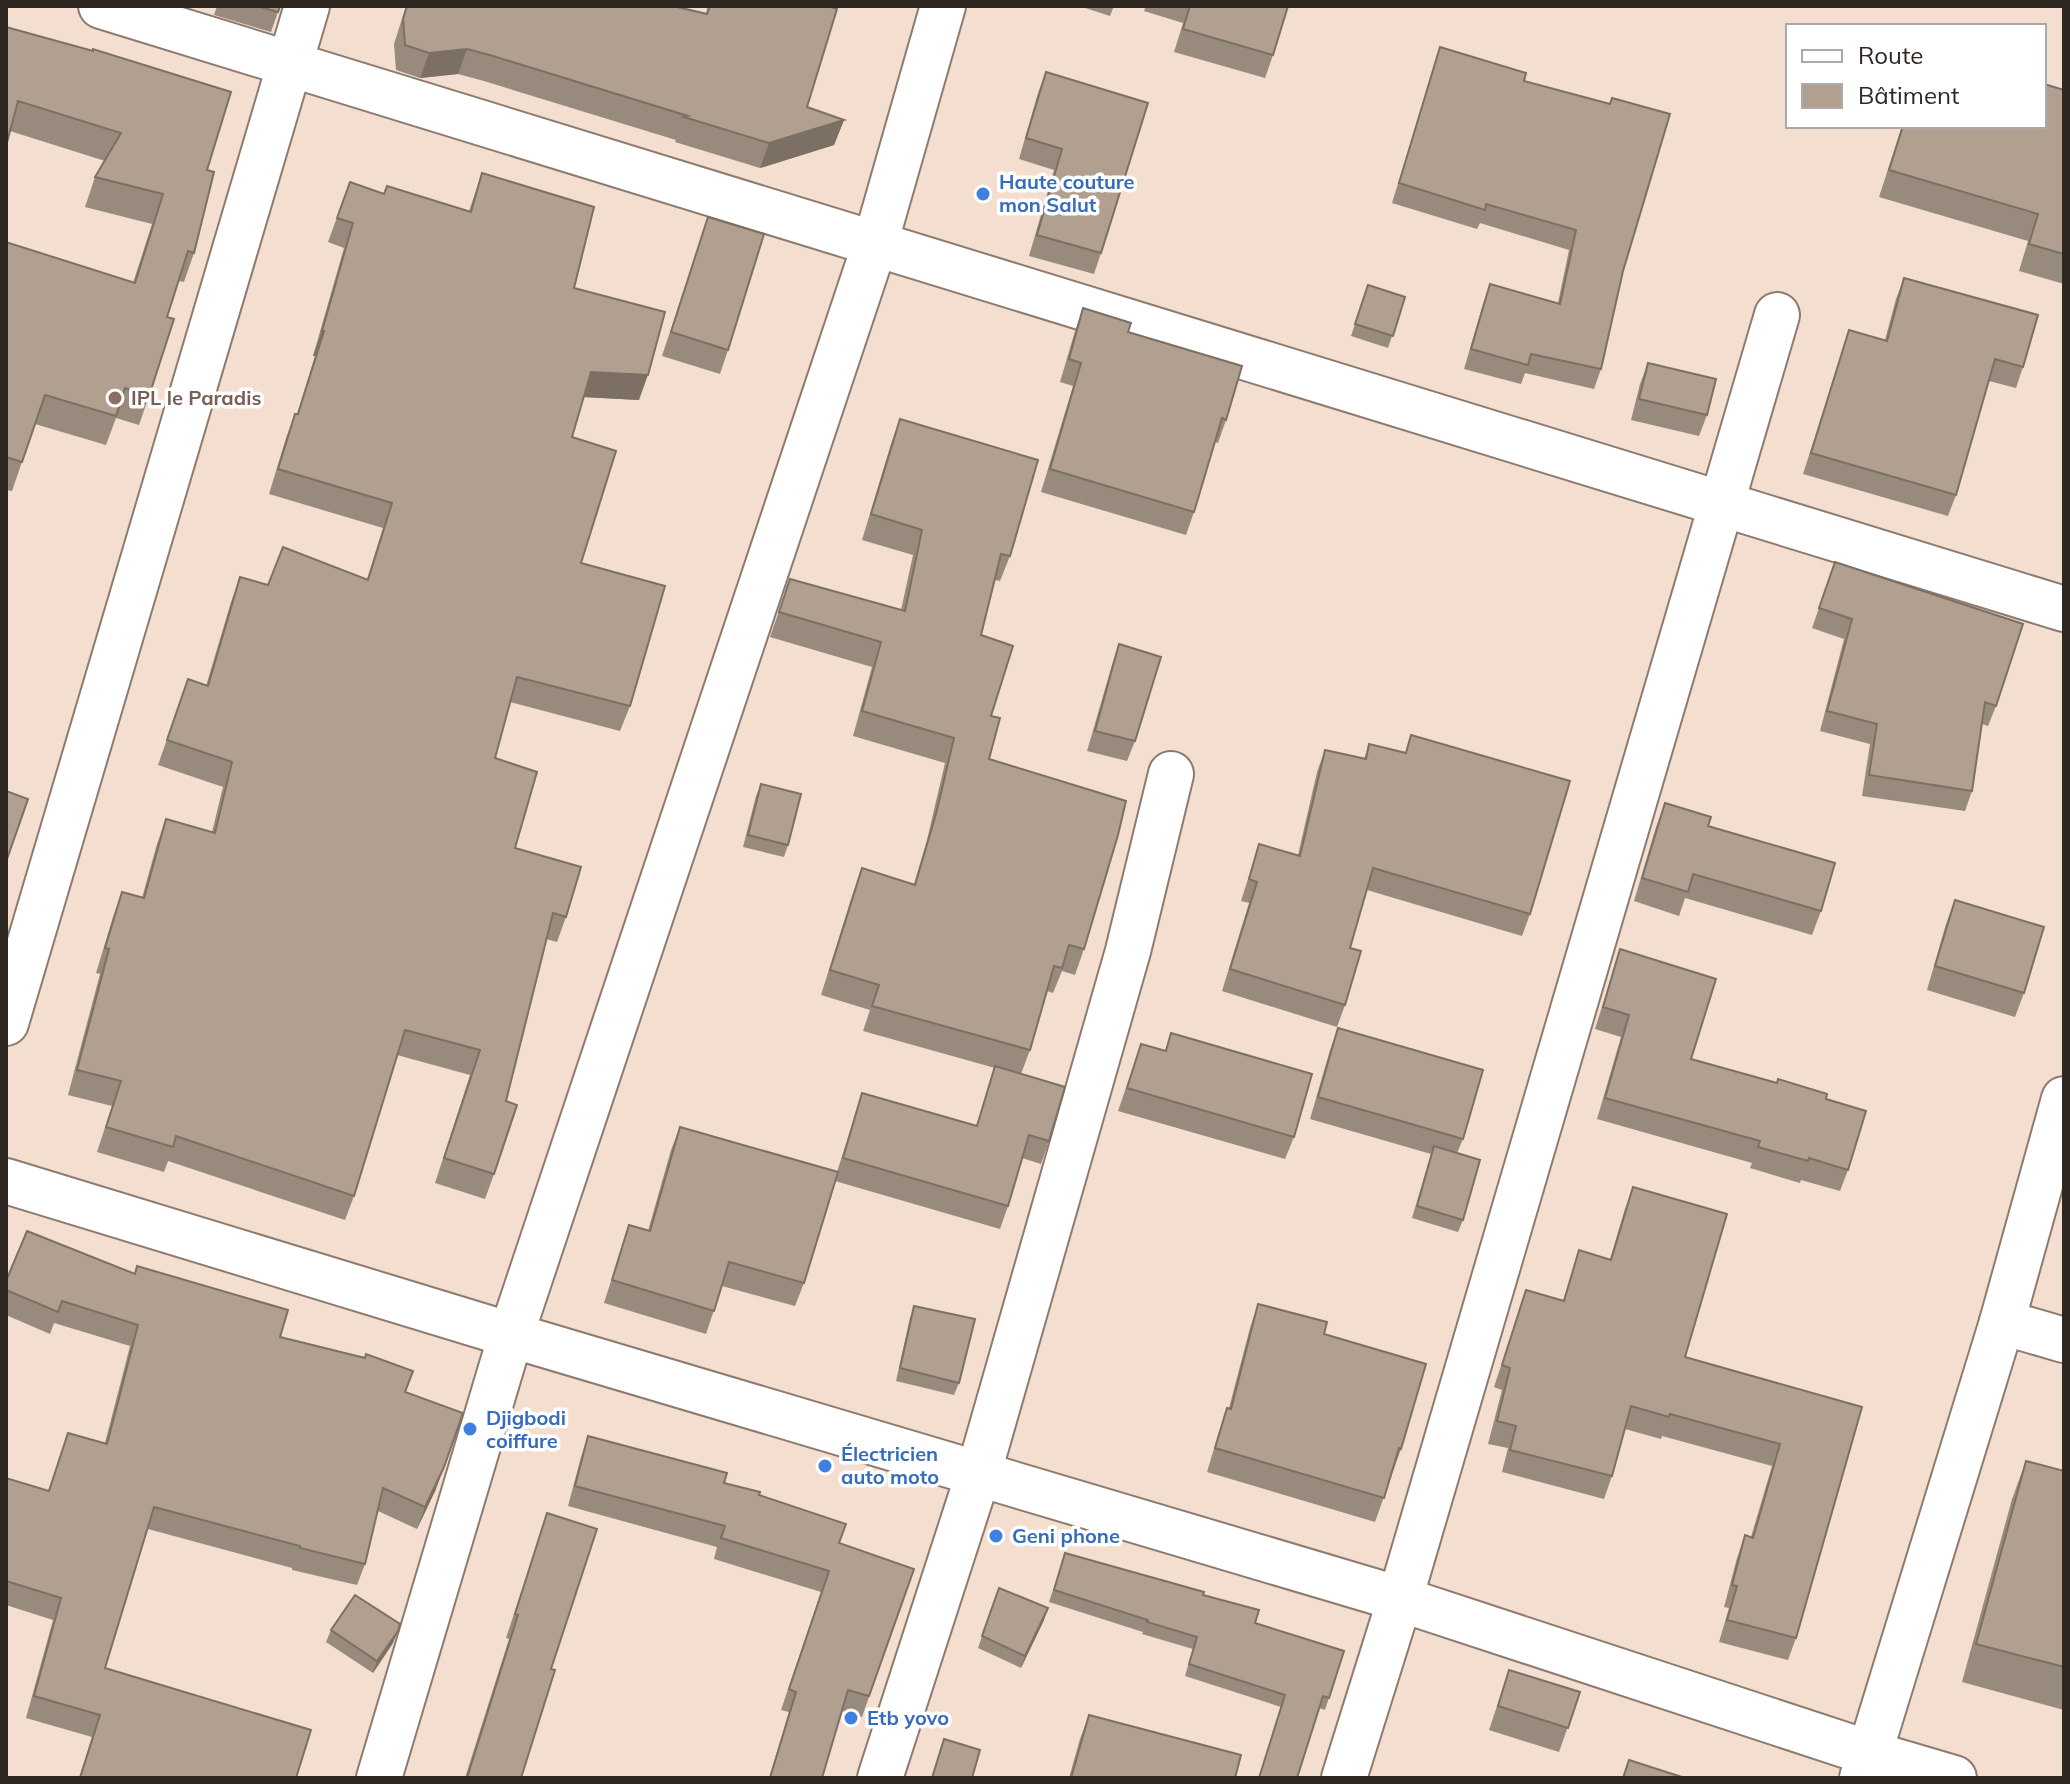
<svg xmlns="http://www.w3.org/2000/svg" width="2070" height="1784" font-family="Mulish,sans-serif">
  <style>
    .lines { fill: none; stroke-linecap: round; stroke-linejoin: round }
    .street-casing { stroke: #8e7b6f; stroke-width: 48 }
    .street { stroke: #fff; stroke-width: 44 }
    .wall { fill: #988a7c }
    .shaded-wall { fill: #7c7065 }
    .building { fill: #b1a090; stroke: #7c7065; stroke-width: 2 }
    .shop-dot { fill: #3f7fe0; stroke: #fff; stroke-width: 3 }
    .education-dot { fill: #8d6e63; stroke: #fff; stroke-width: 3 }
    .labels { text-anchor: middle; stroke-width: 7; stroke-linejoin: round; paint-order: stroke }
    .shop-label { font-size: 20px; font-weight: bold; fill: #366cbe; stroke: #fff; text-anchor: start }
    .education-label { font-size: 20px; font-weight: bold; fill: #785e54; stroke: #fff; text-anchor: start }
  </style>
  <rect width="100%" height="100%" fill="#f3ded0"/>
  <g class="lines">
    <g class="street-casing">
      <g id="street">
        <polyline points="101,6 2064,609"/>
        <polyline points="6,1023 307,6"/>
        <polyline points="6,1181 511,1335 1400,1599 1869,1753 1954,1778"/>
        <polyline points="2002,1322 2064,1340"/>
        <polyline points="379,1778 511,1335 875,244 943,6"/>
        <polyline points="880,1778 978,1475 1128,951 1171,774"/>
        <polyline points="1344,1778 1400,1599 1777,315"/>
        <polyline points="1862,1778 2002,1322 2064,1099"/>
      </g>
    </g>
    <use href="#street" class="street"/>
  </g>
  <g class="wall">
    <polygon points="217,6 280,6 271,32 214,15"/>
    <polygon points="406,6 673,6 706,13 708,6 828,6 807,107 844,120 834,145 760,168 675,142 676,140 484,81 458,74 420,78 396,70 394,44"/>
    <polygon points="1079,6 1114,6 1110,16"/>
    <polygon points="1146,6 1288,6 1273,55 1265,78 1174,52 1183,23 1144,11"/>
    <polygon points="6,27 207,170 194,253 184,282 178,281 167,317 149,396 139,425 116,418 106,445 35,424 12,491 6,490 6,242 133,283 152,224 85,207 95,177 105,161 10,131"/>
    <polygon points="1440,47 1524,81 1623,271 1601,369 1594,389 1525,373 1521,384 1464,369 1483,304 1490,284 1558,303 1569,250 1480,223 1477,229 1392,203"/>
    <polygon points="1046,72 1101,253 1094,274 1029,256 1054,170 1019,159 1038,93"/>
    <polygon points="2064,90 2064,284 2019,271 2028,241 1879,197 1902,126 2044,126"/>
    <polygon points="482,173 574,288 639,400 584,397 572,437 581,563 630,706 620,731 510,702 495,758 515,848 566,917 557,942 546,939 506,1101 494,1174 485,1199 435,1183 470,1075 397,1055 354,1196 345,1220 168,1161 164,1172 97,1152 112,1106 68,1095 100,974 96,973 113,917 122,892 142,898 157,844 166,819 212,832 223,787 158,765 188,679 206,686 231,602 240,577 268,585 367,579 383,528 269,494 286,438 295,414 297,414 315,356 313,356 344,248 328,242 350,182 384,194 469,211"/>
    <polygon points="708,217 728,350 720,374 662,356"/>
    <polygon points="1904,278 2023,367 2016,388 1989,381 1956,495 1948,516 1803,474 1849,330 1885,340 1896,299"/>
    <polygon points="1368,285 1405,297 1388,348 1351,336"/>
    <polygon points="1083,308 1128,332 1226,420 1218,443 1215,442 1194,512 1186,535 1041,492 1073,386 1060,382 1075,331"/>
    <polygon points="1648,363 1707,415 1699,436 1631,420 1640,384"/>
    <polygon points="900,419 1010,556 1000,581 995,580 981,635 991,716 989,759 1084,949 1075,975 1062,971 1053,993 1047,991 1030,1050 1021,1074 1049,1141 1041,1164 1022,1158 1008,1206 1000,1229 835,1181 804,1283 795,1306 722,1286 706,1334 604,1303 629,1225 648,1231 671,1150 680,1127 837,1172 862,1093 976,1126 995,1068 863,1031 870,1010 821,995 853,893 862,868 914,884 927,840 945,763 853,736 872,667 770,637 790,579 901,610 913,555 862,540 891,444"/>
    <polygon points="1835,562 1996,706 1988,726 1982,724 1972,791 1965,811 1862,796 1870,744 1820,731 1844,639 1812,628"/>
    <polygon points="1119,644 1135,741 1127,761 1087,751 1112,665"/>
    <polygon points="1411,735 1530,914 1522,936 1367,890 1350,948 1345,1005 1337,1027 1222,991 1249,903 1241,901 1259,844 1298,855 1317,772 1325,750 1364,759 1369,744 1405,753"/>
    <polygon points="761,784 788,845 784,857 743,847 756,796"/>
    <polygon points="1665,803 1708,826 1821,911 1812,935 1685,898 1679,916 1634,901 1656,827"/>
    <polygon points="1955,900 2024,993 2015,1017 1927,990 1946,924"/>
    <polygon points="1620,949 1691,1059 1826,1099 1848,1170 1840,1191 1801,1180 1800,1183 1750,1168 1752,1163 1597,1119 1621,1037 1595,1029"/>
    <polygon points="1338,1028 1463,1139 1457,1153 1463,1220 1458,1232 1412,1218 1431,1154 1310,1119 1330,1050"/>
    <polygon points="1171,1033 1294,1137 1285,1159 1118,1111 1141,1044 1165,1051"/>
    <polygon points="1633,1187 1685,1357 1862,1407 1796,1638 1788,1660 1719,1642 1729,1608 1724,1607 1737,1558 1745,1535 1751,1537 1772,1466 1662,1436 1661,1439 1625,1429 1612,1476 1604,1499 1502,1472 1508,1448 1488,1444 1502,1390 1494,1387 1526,1290 1563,1301 1579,1250 1610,1259 1625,1209"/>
    <polygon points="6,1281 280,1337 405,1392 436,1489 417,1529 378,1511 365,1564 357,1585 292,1570 292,1568 148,1529 105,1668 296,1778 79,1778 92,1737 26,1718 53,1620 6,1605 6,1478 48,1491 68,1433 105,1443 130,1346 54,1323 50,1334 6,1315"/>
    <polygon points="1258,1304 1324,1334 1401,1449 1375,1522 1207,1472 1219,1432 1227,1408 1229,1408 1250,1328"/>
    <polygon points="914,1306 959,1383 954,1395 896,1381 910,1318"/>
    <polygon points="588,1436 759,1495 839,1543 914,1569 862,1717 842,1711 822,1778 769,1778 789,1712 781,1710 821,1592 714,1559 717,1547 568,1506 581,1457"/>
    <polygon points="2026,1461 2064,1471 2064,1710 1962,1682 2012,1499"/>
    <polygon points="547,1513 551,1669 521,1778 465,1778 509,1639 506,1638"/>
    <polygon points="1065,1553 1203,1595 1255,1623 1344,1651 1325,1710 1319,1708 1297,1778 1259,1778 1281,1707 1185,1676 1193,1649 1142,1634 1143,1632 1049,1602"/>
    <polygon points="999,1588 1044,1620 1021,1668 978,1648"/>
    <polygon points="331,1630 393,1643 373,1673 326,1642"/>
    <polygon points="1509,1670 1580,1692 1559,1752 1489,1730"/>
    <polygon points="1089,1715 1235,1778 1069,1778 1080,1739"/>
  </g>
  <g class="shaded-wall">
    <polygon points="467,49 458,74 420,78 429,53"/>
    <polygon points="844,120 834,145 760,168 769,143"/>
    <polygon points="322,331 324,331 315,356 313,356"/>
    <polygon points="591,372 648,375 639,400 582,397"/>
    <polygon points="444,1467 436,1489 417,1529 425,1507"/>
    <polygon points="1048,1608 1044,1620 1021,1668 1025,1656"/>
    <polygon points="398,1631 393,1643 373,1673 377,1661"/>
  </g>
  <g class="building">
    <polygon points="257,6 280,6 278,12"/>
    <polygon points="407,6 673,6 707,14 710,6 828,6 837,9 807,107 844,120 769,143 684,117 688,116 493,56 467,49 429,53 405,45 403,19"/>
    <polygon points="1190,6 1288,6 1273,55 1183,29"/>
    <polygon points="6,27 93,51 93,49 231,92 207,170 214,172 194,253 188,251 167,317 174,319 149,396 125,388 116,416 45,395 22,462 6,457 6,242 135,283 163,194 95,177 121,133 18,101 6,146"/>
    <polygon points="1440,47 1526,73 1524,81 1610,104 1612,98 1670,114 1623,271 1601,369 1531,354 1528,365 1471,349 1490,284 1560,304 1576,230 1486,204 1485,210 1399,183"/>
    <polygon points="1046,72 1148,103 1101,253 1037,235 1062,149 1026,138"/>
    <polygon points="2044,84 2064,90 2064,254 2029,244 2038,214 1889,170 1903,126 2044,126"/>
    <polygon points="482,173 594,207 574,288 665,312 648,375 591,372 572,437 616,451 581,563 665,586 630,706 517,677 495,758 537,772 515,848 581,867 566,917 553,913 506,1101 517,1105 494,1174 444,1158 480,1050 405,1030 354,1196 176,1136 173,1147 106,1127 121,1081 77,1070 109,949 105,948 122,892 144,898 166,819 215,833 232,762 167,740 188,679 208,686 240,577 268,585 283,547 368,580 392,503 278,469 295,414 298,414 324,331 322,331 353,223 337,218 350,182 384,194 387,186 471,212"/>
    <polygon points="708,217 764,234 728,350 671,332"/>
    <polygon points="1904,278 2038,315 2023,367 1995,359 1956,495 1811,453 1849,330 1887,341"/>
    <polygon points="1368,285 1405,297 1393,336 1355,324"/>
    <polygon points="1083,308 1131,323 1128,332 1242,366 1226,420 1222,418 1194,512 1050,469 1081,363 1069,359"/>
    <polygon points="1648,363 1716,379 1707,415 1639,399"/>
    <polygon points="900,419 1038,460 1010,556 1001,554 981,635 1013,646 991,716 1000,718 989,759 1126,801 1118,835 1084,949 1069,945 1062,968 1054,966 1030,1050 872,1006 879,985 830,970 862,868 915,885 936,814 954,738 862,711 881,642 779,612 790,579 905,611 922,530 871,514"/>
    <polygon points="1835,562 2023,624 1996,706 1985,702 1972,791 1869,775 1877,724 1827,711 1852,619 1819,608"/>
    <polygon points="1119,644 1161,657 1135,741 1095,731"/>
    <polygon points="1411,735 1570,781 1530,914 1373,868 1350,948 1361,951 1345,1005 1230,969 1257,882 1249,879 1259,844 1300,856 1325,750 1366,759 1369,744 1406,753"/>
    <polygon points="761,784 801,794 788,845 748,835"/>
    <polygon points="6,791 28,799 6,862"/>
    <polygon points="1665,803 1711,817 1708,826 1835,863 1821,911 1693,874 1688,892 1642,878"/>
    <polygon points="1955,900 2044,927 2024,993 1935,966"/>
    <polygon points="1620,949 1716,979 1691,1059 1777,1083 1778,1079 1827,1094 1826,1099 1866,1111 1848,1170 1809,1158 1808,1161 1758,1147 1760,1141 1605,1098 1629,1015 1603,1007"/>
    <polygon points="1338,1028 1483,1070 1463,1139 1318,1097"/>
    <polygon points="1171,1033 1312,1074 1294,1137 1127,1088 1141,1044 1166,1051"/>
    <polygon points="995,1066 1065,1087 1049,1141 1029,1135 1008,1206 843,1158 862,1093 977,1126"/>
    <polygon points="680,1127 838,1172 804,1283 729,1262 714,1311 612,1280 629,1225 650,1231"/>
    <polygon points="1434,1146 1480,1160 1463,1220 1417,1206"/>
    <polygon points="1633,1187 1727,1214 1685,1357 1862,1407 1796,1638 1727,1620 1737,1586 1732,1585 1745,1535 1753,1538 1780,1444 1670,1414 1669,1417 1631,1406 1612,1476 1510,1450 1516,1426 1497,1421 1510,1368 1502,1365 1526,1290 1564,1301 1579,1250 1611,1260"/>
    <polygon points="27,1231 135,1274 137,1266 288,1310 280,1337 365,1358 366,1354 413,1371 405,1392 463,1413 444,1467 425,1507 383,1488 365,1564 300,1548 300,1546 154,1507 105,1668 311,1730 296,1778 80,1778 100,1715 34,1696 61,1598 6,1581 6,1478 49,1491 68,1433 107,1444 138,1325 62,1301 58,1312 6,1290 6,1281"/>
    <polygon points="1258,1304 1327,1322 1324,1334 1426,1364 1401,1449 1399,1448 1384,1498 1215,1448 1227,1408 1231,1409"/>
    <polygon points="914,1306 975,1319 959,1383 900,1368"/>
    <polygon points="588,1436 727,1473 724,1483 760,1492 759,1495 846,1524 839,1543 914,1569 869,1696 848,1690 822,1778 770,1778 796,1692 789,1689 829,1571 721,1538 725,1526 575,1486"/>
    <polygon points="2026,1461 2064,1471 2064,1667 1976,1644"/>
    <polygon points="547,1513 597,1529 551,1669 555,1670 521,1778 467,1778 518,1615 515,1614"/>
    <polygon points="1065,1553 1204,1592 1203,1595 1259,1610 1255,1623 1344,1651 1329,1698 1323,1696 1297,1778 1259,1778 1285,1695 1189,1664 1197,1637 1147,1622 1148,1620 1054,1590"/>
    <polygon points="999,1588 1048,1608 1025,1656 982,1636"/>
    <polygon points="355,1595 400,1624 398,1631 377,1661 331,1630"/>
    <polygon points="1509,1670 1580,1692 1568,1728 1498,1706"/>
    <polygon points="1089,1715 1241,1755 1235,1778 1071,1778"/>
    <polygon points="944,1739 980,1750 972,1778 932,1778"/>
    <polygon points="1629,1760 1685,1778 1623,1778"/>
  </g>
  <g class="shop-dot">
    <circle cx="983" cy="194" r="8"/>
    <circle cx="470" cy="1429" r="8"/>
    <circle cx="825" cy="1466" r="8"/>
    <circle cx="996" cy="1536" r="8"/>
    <circle cx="851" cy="1718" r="8"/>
  </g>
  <circle class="education-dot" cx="115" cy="398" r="8"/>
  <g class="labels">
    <g class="shop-label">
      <text x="999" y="189">Haute couture<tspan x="999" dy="23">mon Salut</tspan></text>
      <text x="486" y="1425">Djigbodi<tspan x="486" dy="23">coiffure</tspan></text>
      <text x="841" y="1461">Électricien<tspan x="841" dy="23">auto moto</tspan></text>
      <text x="1012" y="1543">Geni phone</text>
      <text x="867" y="1725">Etb yovo</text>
    </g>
    <g class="education-label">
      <text x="131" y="405">IPL le Paradis</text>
    </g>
  </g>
  <rect width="2070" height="1784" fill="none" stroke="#2f2722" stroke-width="16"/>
  <rect x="1786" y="24" width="260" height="104" fill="#ffffff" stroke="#aca9a7" stroke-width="2"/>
  <rect x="1802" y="50" width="40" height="12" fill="#ffffff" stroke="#aca9a7" stroke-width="2"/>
  <text x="1858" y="64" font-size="24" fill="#2f2722">Route</text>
  <rect x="1802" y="84" width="40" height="24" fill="#b1a090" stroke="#aca9a7" stroke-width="2"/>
  <text x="1858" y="104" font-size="24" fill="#2f2722">Bâtiment</text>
</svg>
